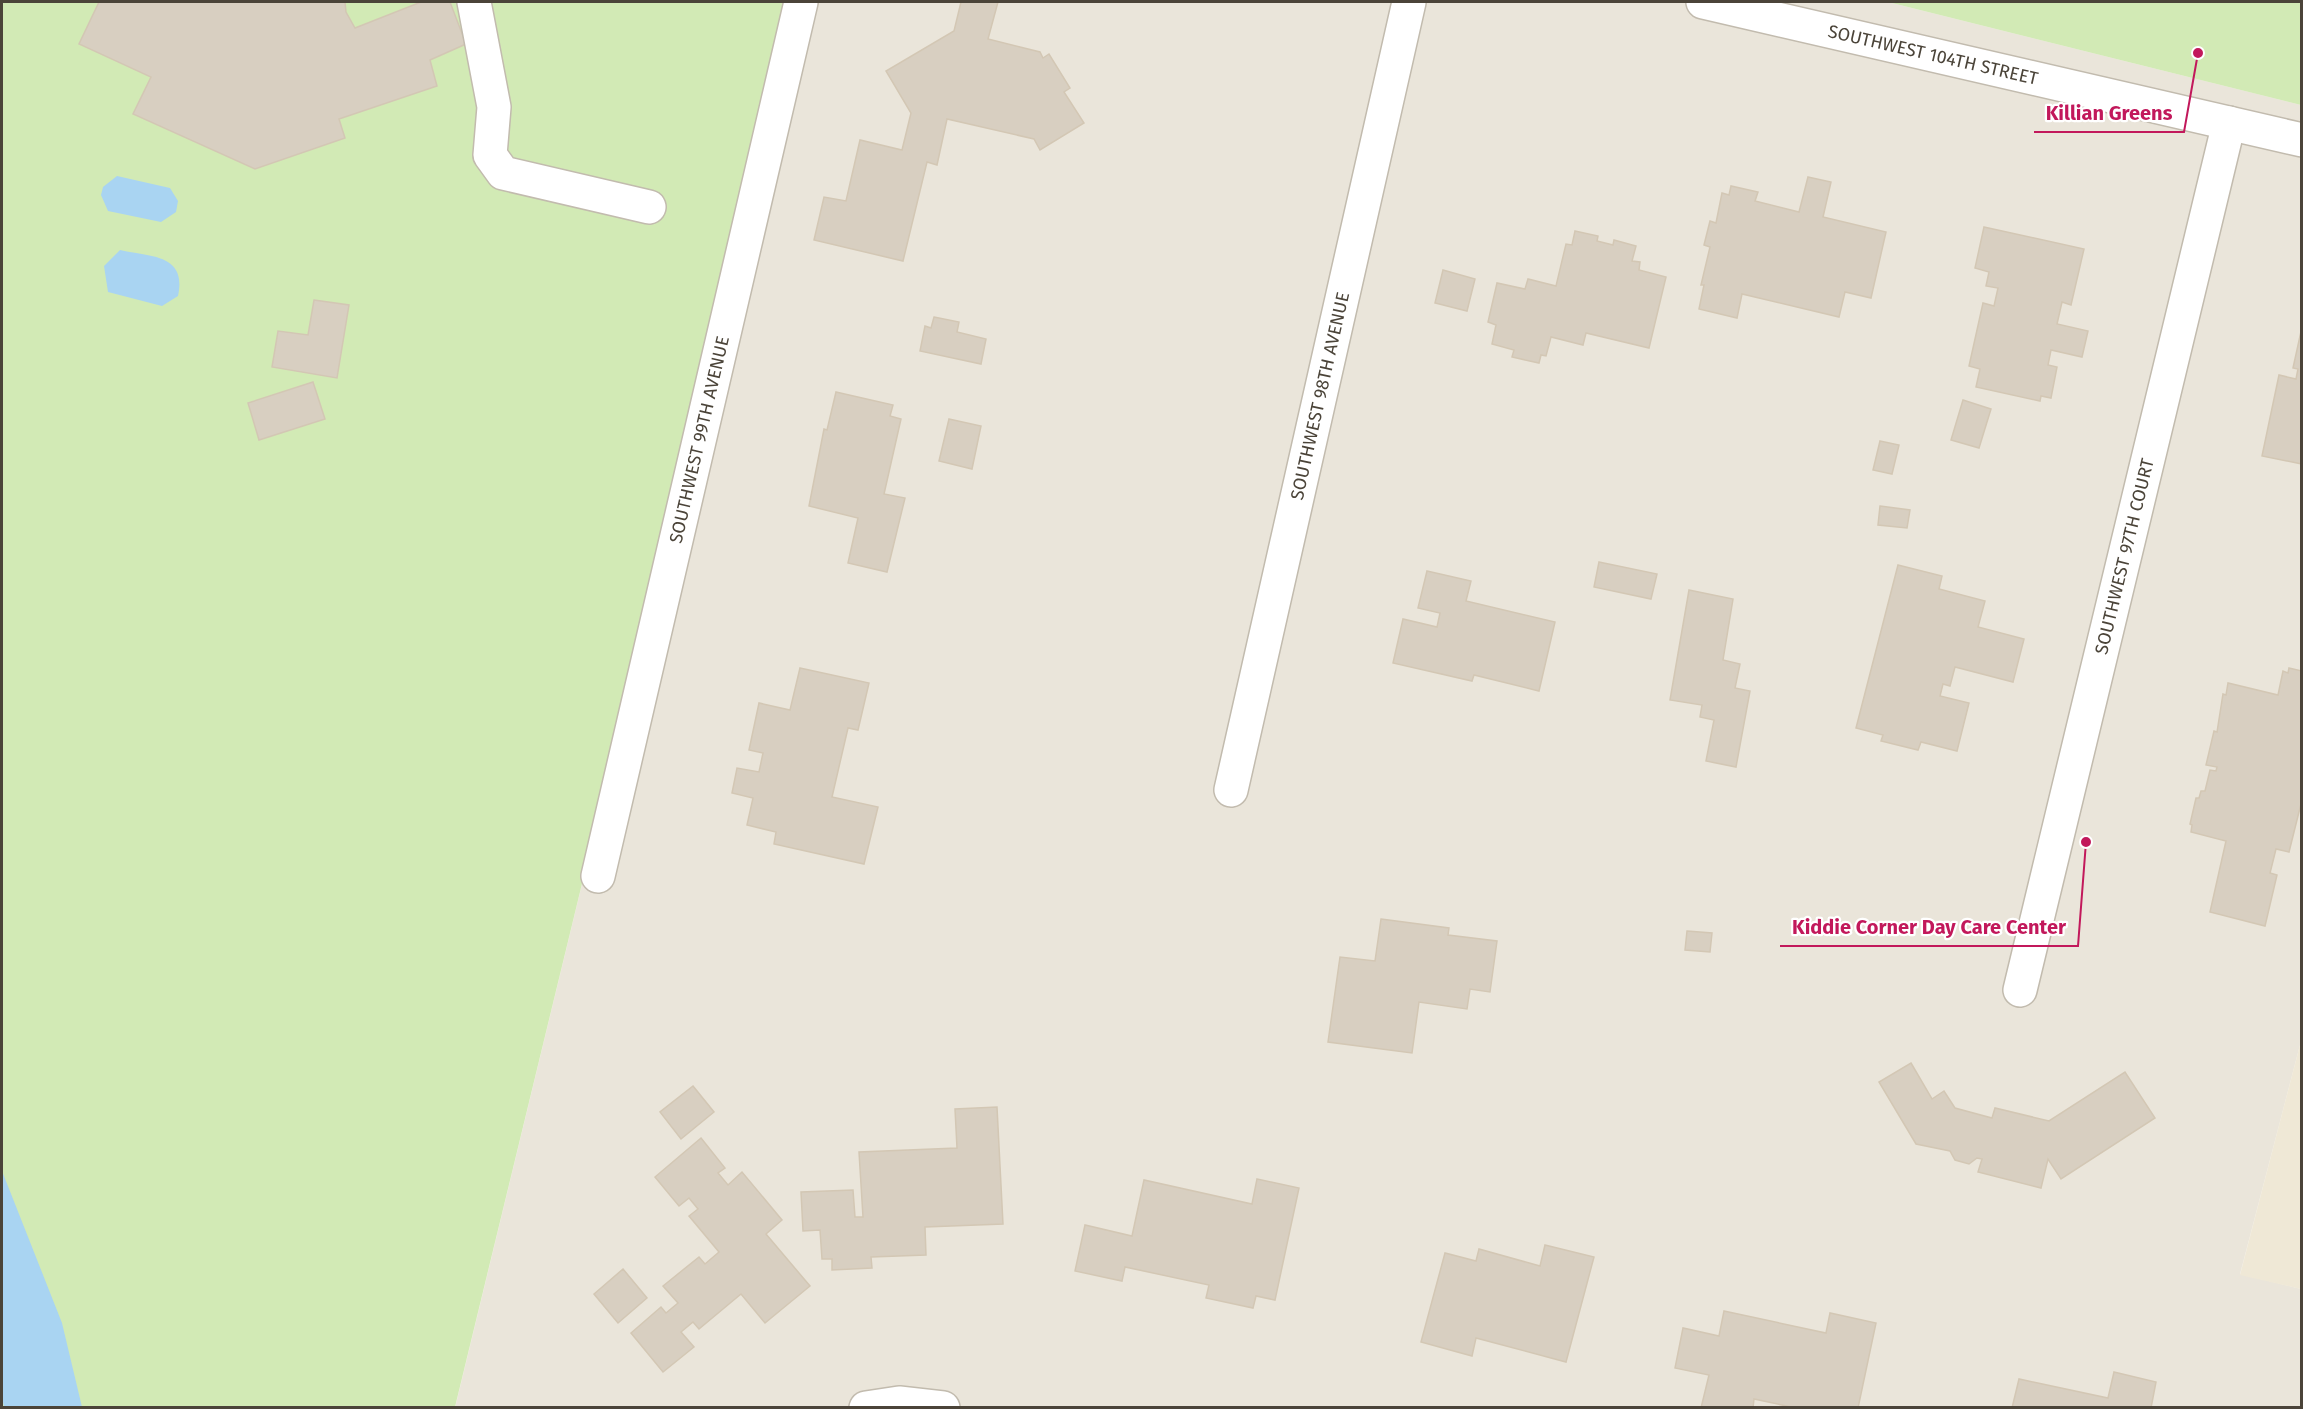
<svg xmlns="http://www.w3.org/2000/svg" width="2303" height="1409" font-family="'Fira Sans',sans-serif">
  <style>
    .residential { fill: #eae5da }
    .education { fill: #efe8d6 }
    .green { fill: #d2eab5 }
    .water { fill: #a9d4f2 }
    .building { fill: #d8cfc1; stroke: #d3c7b4; stroke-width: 1.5 }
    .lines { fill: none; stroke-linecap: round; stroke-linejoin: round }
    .minor-casing { stroke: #c2bbae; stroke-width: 36 }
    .minor { stroke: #fff; stroke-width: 33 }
    .labels { text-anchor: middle; stroke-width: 4.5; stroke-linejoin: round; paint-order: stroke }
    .street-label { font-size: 18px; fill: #4b4439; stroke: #fff }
    .leader { fill: none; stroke: #c2185b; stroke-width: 2 }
    .callout-dot { fill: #c2185b; stroke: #fff; stroke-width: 2 }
    .callout-label { font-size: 20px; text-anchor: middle; font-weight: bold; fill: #c2185b; stroke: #fff; stroke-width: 4.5; stroke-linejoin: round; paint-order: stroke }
  </style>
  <rect width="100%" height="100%" fill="#f6f3ec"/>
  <polygon class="residential" points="796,2 1888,2 2301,105 2301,1041 2240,1274 2301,1289 2301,1407 455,1408"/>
  <polygon class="education" points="2301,1041 2302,1289 2301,1289 2240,1275"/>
  <g class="green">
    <polygon points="2,2 796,2 455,1407 2,1407"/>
    <polygon points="1888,2 2301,2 2301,105"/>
  </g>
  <g class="water">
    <polygon points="117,176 170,188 178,201 176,212 161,222 108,211 101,195 103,187"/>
    <path d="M120 250C151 257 187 254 178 296L162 306 108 292 104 266Z"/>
    <polygon points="2,1171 62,1323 82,1407 4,1407 2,1397"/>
  </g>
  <g class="building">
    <polygon points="99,2 345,2 346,12 355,28 421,2 450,2 466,44 430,60 437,86 339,119 345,138 255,169 133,114 151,77 79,44"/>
    <polygon points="961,2 998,2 988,39 1040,52 1043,58 1049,54 1070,88 1064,92 1084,123 1040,150 1034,139 947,119 937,165 927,162 903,261 814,240 824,197 846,201 860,140 902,150 911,113 886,71 954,31"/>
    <polygon points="1808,177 1831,182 1823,217 1886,232 1871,298 1845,292 1839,317 1742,294 1737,318 1699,309 1704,285 1701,285 1710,247 1704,245 1710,221 1716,223 1722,193 1729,195 1731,186 1758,192 1755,201 1799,212"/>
    <polygon points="1984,227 2084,249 2071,305 2062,302 2057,324 2088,331 2082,357 2051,350 2048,365 2057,367 2051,398 2041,396 2040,401 1976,387 1980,369 1969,366 1983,303 1994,306 1998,288 1986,286 1989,272 1975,268"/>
    <polygon points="1575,231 1598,236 1597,241 1613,245 1614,240 1636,246 1632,261 1640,262 1639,270 1666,277 1649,348 1586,333 1583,345 1551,337 1546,356 1541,355 1539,363 1512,357 1514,350 1492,344 1496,325 1488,322 1497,283 1525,289 1528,279 1556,286 1566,244 1572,245"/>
    <polygon points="1443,270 1475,279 1467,311 1435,303"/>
    <polygon points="314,300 349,305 337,378 272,367 278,331 308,335"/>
    <polygon points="934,317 959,322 957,332 986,339 981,364 920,351 925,326 931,328"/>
    <polygon points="2302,327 2302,464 2262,456 2279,375 2296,379 2298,369 2293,368"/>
    <polygon points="313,382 325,419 259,440 248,403"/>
    <polygon points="836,392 893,405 890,416 901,419 884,494 905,498 887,572 848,563 858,518 809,506 824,429 827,430"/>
    <polygon points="1963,400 1991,409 1979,448 1951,440"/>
    <polygon points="949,419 981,426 972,469 939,461"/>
    <polygon points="1880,441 1899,445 1892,474 1873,470"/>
    <polygon points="1880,506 1910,510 1907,528 1878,525"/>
    <polygon points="1599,562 1657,574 1651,599 1594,587"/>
    <polygon points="1898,565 1942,576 1939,589 1985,601 1978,627 2024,639 2013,682 1955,667 1950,686 1943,684 1940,696 1969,703 1957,751 1921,742 1918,750 1881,741 1883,735 1856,728"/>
    <polygon points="1427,571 1471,581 1466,601 1555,622 1539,691 1474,675 1472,681 1393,663 1403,619 1437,627 1440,613 1418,608"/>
    <polygon points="1689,590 1733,599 1723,660 1740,664 1735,688 1750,691 1736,767 1706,761 1714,720 1700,717 1702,705 1670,700"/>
    <polygon points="800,668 869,683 858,730 848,728 832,797 878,807 864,864 774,844 776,832 747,825 753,798 732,793 737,768 759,772 763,753 749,750 759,703 790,710"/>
    <polygon points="2289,668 2302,671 2302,800 2289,852 2276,849 2270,873 2277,875 2265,926 2210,912 2226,841 2191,832 2192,825 2190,824 2196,798 2199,798 2201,791 2205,791 2210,770 2216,771 2217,767 2206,765 2214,731 2217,732 2223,694 2226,695 2228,683 2278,695 2283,671 2288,673"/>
    <polygon points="1381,919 1449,928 1448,935 1497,941 1490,992 1470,989 1467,1009 1419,1002 1412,1053 1328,1042 1340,957 1375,961"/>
    <polygon points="1687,931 1712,933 1710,952 1685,950"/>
    <polygon points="1911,1063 1932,1099 1944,1091 1955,1108 1992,1118 1995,1108 2049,1121 2125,1072 2155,1118 2061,1179 2048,1159 2041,1188 1978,1172 1982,1159 1977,1158 1969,1164 1955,1160 1950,1151 1916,1144 1879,1082"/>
    <polygon points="693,1086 714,1112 681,1139 660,1112"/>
    <polygon points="997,1107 1003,1224 925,1227 926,1255 871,1257 872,1268 832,1270 832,1259 822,1259 820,1230 803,1231 801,1192 853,1190 855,1217 863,1217 859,1152 957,1148 955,1109"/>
    <polygon points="701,1138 725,1168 718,1173 728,1185 742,1172 782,1220 766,1234 810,1286 765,1323 741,1294 699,1329 693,1322 681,1332 694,1347 663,1372 631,1333 661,1307 666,1313 678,1303 663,1286 699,1257 705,1264 719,1252 689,1216 698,1209 689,1198 679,1206 655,1177"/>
    <polygon points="1257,1179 1299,1188 1275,1300 1256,1296 1253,1308 1206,1298 1209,1285 1125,1267 1122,1281 1075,1271 1085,1225 1132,1236 1144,1180 1252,1204"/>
    <polygon points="1545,1245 1594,1257 1566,1362 1476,1338 1472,1356 1421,1342 1445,1253 1476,1261 1479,1249 1540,1266"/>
    <polygon points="623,1269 647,1298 618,1323 594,1294"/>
    <polygon points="1724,1311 1826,1333 1830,1313 1876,1323 1858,1408 1796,1408 1754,1399 1753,1408 1701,1408 1709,1375 1675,1368 1683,1328 1719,1336"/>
    <polygon points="2114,1372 2156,1382 2151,1408 2012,1408 2019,1379 2108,1398"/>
  </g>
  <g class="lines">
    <g class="minor-casing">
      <g id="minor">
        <polyline points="474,2 494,107 490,155 503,173 649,207"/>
        <path id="s1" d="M1703 2 2302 140"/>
        <path id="s2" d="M1231 790 1409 2"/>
        <path id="s3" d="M598 876 801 2"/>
        <path id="s4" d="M2020 990 2229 123"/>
        <polyline points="866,1408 899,1403 943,1408"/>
      </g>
    </g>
    <use href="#minor" class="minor"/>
  </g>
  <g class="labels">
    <g class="street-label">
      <text dy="6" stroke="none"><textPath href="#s1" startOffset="236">SOUTHWEST 104TH STREET</textPath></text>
      <text dy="6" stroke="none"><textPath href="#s2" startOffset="404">SOUTHWEST 98TH AVENUE</textPath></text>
      <text dy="6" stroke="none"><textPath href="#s3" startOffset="448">SOUTHWEST 99TH AVENUE</textPath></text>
      <text dy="6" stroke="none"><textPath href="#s4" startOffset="446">SOUTHWEST 97TH COURT</textPath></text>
    </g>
  </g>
  <path class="leader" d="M2198 53L2184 132H2034M2086 842L2078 946H1780"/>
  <g class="callout-dot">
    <circle cx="2198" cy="53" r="6"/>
    <circle cx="2086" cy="842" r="6"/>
  </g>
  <g class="callout-label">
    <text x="2109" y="120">Killian Greens</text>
    <text x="1929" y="934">Kiddie Corner Day Care Center</text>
  </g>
  <rect width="2303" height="1409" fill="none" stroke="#4b4439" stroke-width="6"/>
</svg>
